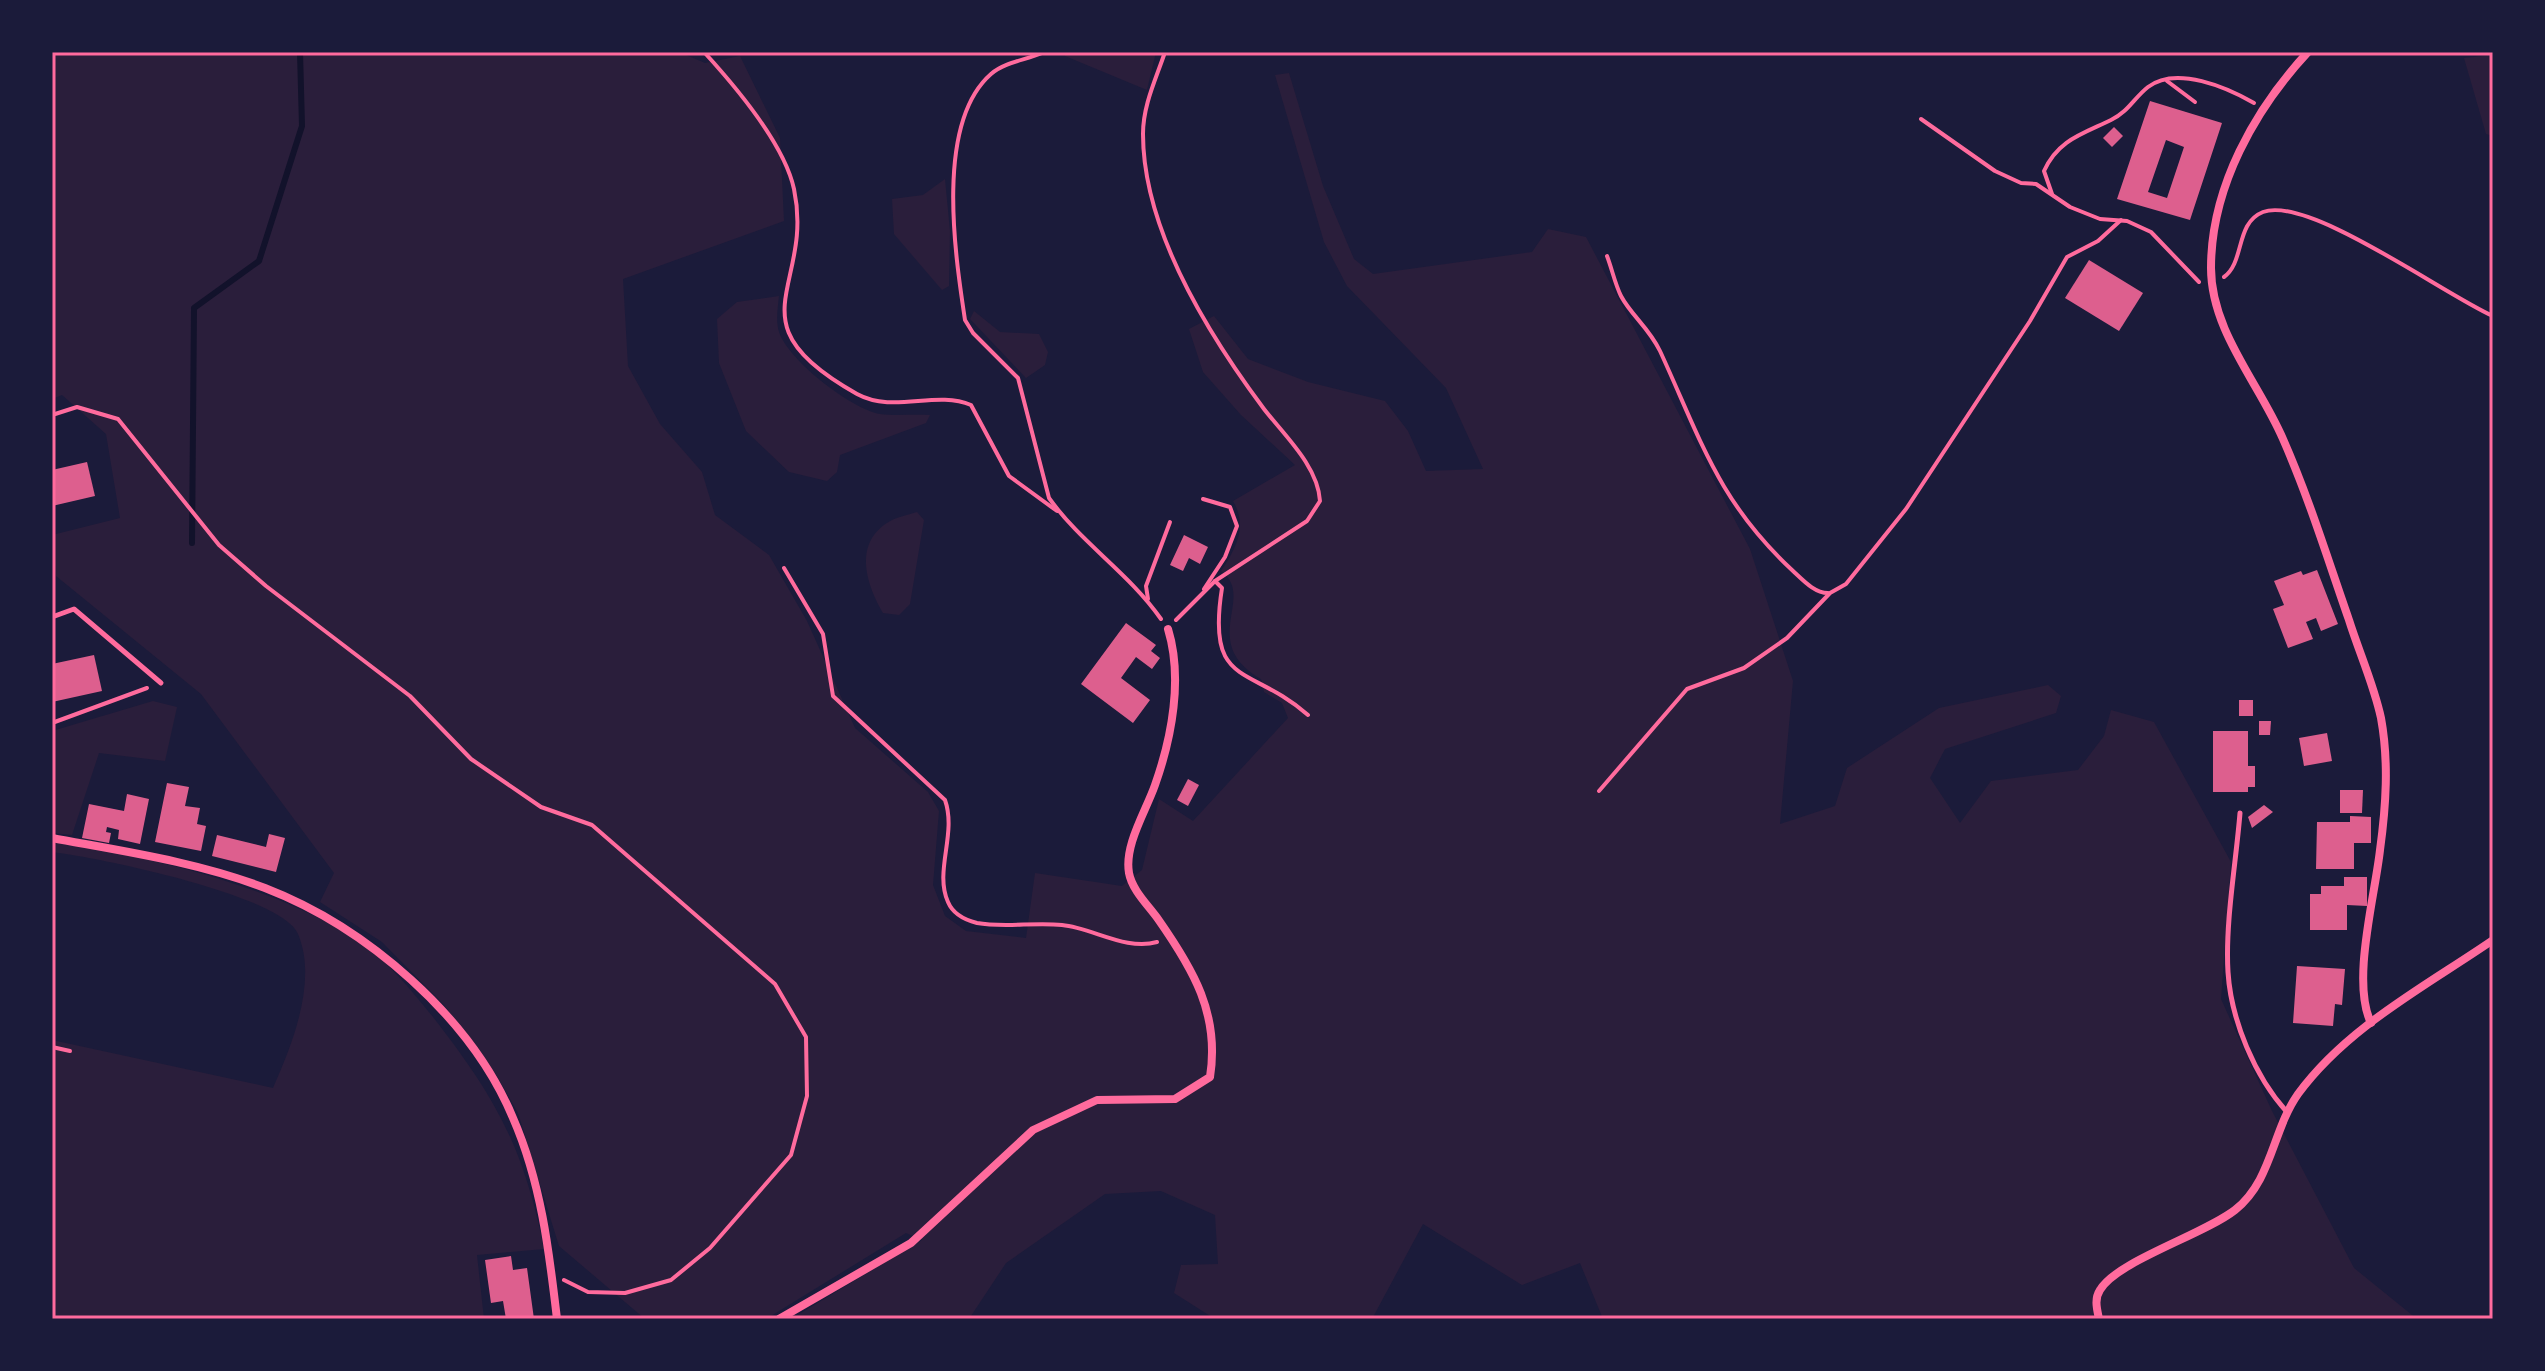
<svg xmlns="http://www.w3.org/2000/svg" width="2545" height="1371" font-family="Raleway,sans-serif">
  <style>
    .green { fill: #2a1e3b }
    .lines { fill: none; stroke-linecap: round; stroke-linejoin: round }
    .stream { stroke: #12122b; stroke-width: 6 }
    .building { fill: #dd5f8e; fill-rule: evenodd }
    .path { stroke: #ff6b9d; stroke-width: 4 }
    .service { stroke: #ff6b9d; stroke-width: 5 }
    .minor { stroke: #ff6b9d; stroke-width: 8 }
    .neatline { fill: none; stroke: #ff6b9d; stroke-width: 3 }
  </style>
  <rect width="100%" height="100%" fill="#1b1b3a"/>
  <g class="green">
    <path d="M52 52H679L705 63 740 56 780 138 784 221 623 279 628 366 660 424 702 472 715 515 769 555 807 621 855 728 928 792 939 811 933 885 945 916 966 931 1026 938 1035 873 1122 886 1142 870 1159 799 1193 821 1288 718 1282 703 1264 692 1261 679C1197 642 1257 597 1221 571 1236 549 1248 526 1233 501L1295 465 1241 415 1203 372 1189 329 1214 316 1248 359 1308 382 1385 401 1408 431 1426 471 1483 469 1446 388 1347 286 1324 242 1275 75 1289 73 1323 186 1354 259 1373 274 1532 252 1548 229 1586 237 1750 549 1793 681 1780 824 1835 806 1847 768 1939 708 2048 685 2061 696 2056 713 1945 749 1930 778 1960 823 1991 781 2078 770 2104 736 2111 710 2154 722 2231 862 2221 999 2272 1111 2354 1268 2417 1319H1603L1580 1263 1522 1285 1423 1224 1372 1319H1215L1174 1293 1181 1265 1218 1264 1215 1215 1161 1191 1105 1194 1006 1263 969 1319H791L922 1240 906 1233 766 1319H645L559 1246 518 1113 497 1076 444 1005 382 942 320 902 334 873 201 694 56 576 52 535 120 518 106 434 62 395 52 399Z"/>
    <polygon points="1065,52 1156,52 1147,90 1065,56"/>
    <polygon points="2493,55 2493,136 2486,134 2464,58"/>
    <polygon points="945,179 950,231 949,286 942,290 894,234 892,199 923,195"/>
    <path d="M779 296C778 306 776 318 778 328 783 357 851 409 880 414 895 416 913 414 930 415L926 423 840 455 837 472 827 481 789 472 746 431 719 363 717 319 737 302Z"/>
    <polygon points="974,311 1000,332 1039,334 1048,352 1045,365 1026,378 970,319"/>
    <path d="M917 512 924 520 910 604 899 615 883 613C867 585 853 545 887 523 895 517 908 515 917 512Z"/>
    <polygon points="153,701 177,707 165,761 99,753 72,835 52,833 52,731"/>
    <path d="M52 842C146 855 277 887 357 940 387 960 410 989 433 1017 496 1098 524 1148 544 1249L477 1255 484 1319H52V1040L273 1088C292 1045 318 981 298 934 282 895 96 857 52 852Z"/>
  </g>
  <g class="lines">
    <polyline class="stream" points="192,543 194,308 259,261 302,126 300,52"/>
  </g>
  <g class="building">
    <path d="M2150 101 2222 123 2190 220 2117 199ZM2166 140 2184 147 2167 198 2148 192Z"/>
    <polygon points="2114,127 2123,136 2112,147 2103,138"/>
    <polygon points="2089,260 2143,293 2119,331 2065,298"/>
    <polygon points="87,462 95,496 52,506 52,470"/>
    <polygon points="1184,535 1208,547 1200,564 1189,558 1183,571 1170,565"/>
    <polygon points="2317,570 2338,624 2321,631 2316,618 2306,622 2313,639 2288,648 2273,609 2284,605 2274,581 2301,571 2303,575"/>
    <polygon points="1126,623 1156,645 1151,651 1160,658 1152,669 1136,657 1121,678 1150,700 1133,723 1081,684"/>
    <polygon points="94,655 102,691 52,702 52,664"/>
    <rect x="2239" y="700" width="14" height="16"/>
    <polygon points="2259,721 2271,721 2270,735 2259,735"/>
    <polygon points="2213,731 2248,731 2248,766 2255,766 2255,787 2248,787 2248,792 2213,792"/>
    <polygon points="2327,733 2332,761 2304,766 2299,738"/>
    <polygon points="1188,779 1199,785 1188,806 1177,800"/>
    <polygon points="167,783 189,787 185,806 200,808 197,824 206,826 201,851 155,842"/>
    <polygon points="2340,790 2363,790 2362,813 2340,813"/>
    <polygon points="127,794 149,799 140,844 118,839 119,830 107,827 106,832 111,833 109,843 82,838 89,804 124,811"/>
    <polygon points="2264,805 2273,812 2252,828 2248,817"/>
    <polygon points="2350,816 2371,817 2371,843 2354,843 2354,869 2316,869 2317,822 2350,822"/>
    <polygon points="269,834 285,838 276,872 212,856 217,835 266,847"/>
    <polygon points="2344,877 2367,877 2367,906 2347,905 2347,930 2310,930 2310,894 2321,894 2321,886 2344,886"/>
    <polygon points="2297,966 2345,969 2342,1005 2335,1004 2333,1026 2293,1023"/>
    <polygon points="511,1256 513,1270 527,1268 534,1319 506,1319 503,1301 491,1303 485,1260"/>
  </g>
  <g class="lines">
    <g class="path">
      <path d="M704 52C736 87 784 143 794 189 815 288 728 322 857 394 894 414 935 390 971 405L1009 476 1057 511"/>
      <path d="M1165 52C1156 79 1143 105 1143 134 1143 230 1208 334 1264 409 1284 435 1318 466 1320 501L1307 521 1215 581 1176 620"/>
      <path d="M1042 53C1026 60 1005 62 991 74 935 123 955 254 965 320L973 333 1018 378 1049 498C1081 543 1129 573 1161 619"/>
      <polyline points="2167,81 2195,102"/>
      <polyline points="1921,119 1995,171 2021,183 2036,184 2070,207 2100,219 2127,221 2151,232 2199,282"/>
      <path d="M2052 194 2044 171C2058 140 2082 134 2111 120 2128 112 2134 98 2148 87 2176 65 2228 88 2254 103"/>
      <path d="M1607 256C1612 269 1615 284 1621 296 1631 315 1649 328 1660 351 1701 440 1718 501 1792 570 1802 579 1814 593 1828 593"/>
      <path d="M2224 277C2245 262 2235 223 2263 212 2308 195 2445 295 2493 316"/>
      <polyline points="52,415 77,407 118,419 219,545 266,586 410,696 471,759 541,807 592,825 775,984 806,1037 807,1096 791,1155 710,1248 671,1280 625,1293 588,1292 564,1280"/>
      <polyline points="1203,499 1230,507 1237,526 1225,557 1204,589"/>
      <path d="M784 568 823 634 833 696 945 800C957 834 934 871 948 902 953 914 965 920 977 923 1004 928 1034 922 1062 925 1093 928 1126 951 1157 942"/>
      <path d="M1215 581 1222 588C1206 689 1250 664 1308 715"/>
      <polyline points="1148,599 1146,586 1170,522"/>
      <polyline points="52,723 147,688"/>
      <polyline points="1599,791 1687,689 1744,668 1787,638 1830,593 1846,584 1906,509 2030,321 2067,257 2098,241 2121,220"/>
      <polyline points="52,1047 70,1051"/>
    </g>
    <g class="service">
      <polyline points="52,617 74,609 161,683"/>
      <path d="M2240 813C2236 863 2225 923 2228 972 2231 1020 2255 1077 2287 1112"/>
    </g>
    <g class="minor">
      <path d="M2308 52C2255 109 2211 187 2211 268 2211 331 2259 383 2283 439 2309 498 2328 560 2349 620 2359 652 2374 685 2381 718 2389 762 2386 806 2380 850 2375 896 2351 982 2371 1023"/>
      <path d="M52 838C122 851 198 862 265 888 366 927 471 1017 513 1118 541 1182 549 1250 557 1319"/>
      <path d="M779 1319 911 1243 1033 1130 1097 1100 1175 1099 1210 1077C1220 1014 1193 969 1158 919 1148 905 1132 890 1129 873 1124 845 1146 811 1155 785 1172 737 1183 678 1168 629"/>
      <path d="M2099 1319C2097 1309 2094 1299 2100 1290 2117 1261 2203 1235 2235 1210 2272 1181 2272 1131 2298 1094 2347 1027 2426 986 2493 940"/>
    </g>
  </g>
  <rect width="2545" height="1371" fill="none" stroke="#1b1b3a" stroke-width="108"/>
  <rect x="54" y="54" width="2437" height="1263" class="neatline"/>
</svg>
